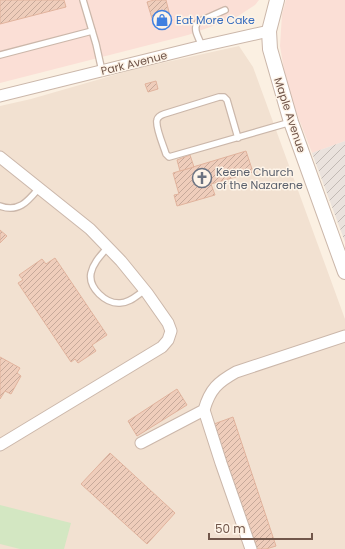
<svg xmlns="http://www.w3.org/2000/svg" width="345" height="549" font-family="Poppins,sans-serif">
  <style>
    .residential { fill: #f2e1d1 }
    .commercial { fill: #fbdfd6 }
    .industrial { fill: url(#industrial-furrows) }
    .green { fill: #d3e7c2 }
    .building { fill: url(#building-hatch); stroke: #e1b39d }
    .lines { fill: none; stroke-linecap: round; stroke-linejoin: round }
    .service-casing { stroke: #cbb7aa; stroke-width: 8 }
    .minor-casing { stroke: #cbb7aa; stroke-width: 13 }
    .tertiary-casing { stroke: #cbb7aa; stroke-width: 16 }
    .service { stroke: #fff; stroke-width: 5.5 }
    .minor { stroke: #fff; stroke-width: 11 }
    .tertiary { stroke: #fff; stroke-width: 14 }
    .labels { text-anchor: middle; stroke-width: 3; stroke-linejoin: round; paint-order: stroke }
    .shop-label { font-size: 11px; fill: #366cbe; stroke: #fef4e8; text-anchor: start }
    .street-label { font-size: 11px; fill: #71564a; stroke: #fef4e8 }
    .worship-label { font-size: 11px; fill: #5b616d; stroke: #fef4e8; text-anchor: start }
  </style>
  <defs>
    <pattern id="industrial-furrows" width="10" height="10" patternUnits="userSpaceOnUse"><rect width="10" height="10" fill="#eae2dd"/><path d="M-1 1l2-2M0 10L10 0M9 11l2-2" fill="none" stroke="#c2bab5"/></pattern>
    <pattern id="building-hatch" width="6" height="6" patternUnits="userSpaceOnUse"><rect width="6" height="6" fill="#efcdbb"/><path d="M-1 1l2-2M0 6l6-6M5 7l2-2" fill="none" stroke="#c6a99a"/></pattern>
  </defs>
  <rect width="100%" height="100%" fill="#fbf0e2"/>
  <polygon class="residential" points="239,46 253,67 345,319 345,549 0,549 0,106 31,99 135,69"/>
  <g class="commercial">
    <polygon points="0,0 259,0 255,5 235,18 188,35 0,83"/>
    <polygon points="286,0 345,0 345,141 312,153 287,88 280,46 282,14"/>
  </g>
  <polygon class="industrial" points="345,141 345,242 312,153"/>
  <polygon class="green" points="0,505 71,523 64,549 20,549 0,544"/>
  <g class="building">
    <polygon points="0,0 64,0 66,7 0,24"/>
    <polygon points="154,0 166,0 171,20 154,25 147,2"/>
    <polygon points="156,81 158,89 148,92 145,84"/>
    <polygon points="246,151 253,172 211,184 215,195 177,206 174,195 179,194 173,173"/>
    <polygon points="190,155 194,167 180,171 177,160"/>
    <polygon points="0,230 7,236 0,243"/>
    <polygon points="55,258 107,335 92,345 96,351 78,363 75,359 71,362 18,283 23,280 19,275 42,259 46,264"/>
    <polygon points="0,357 20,368 17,373 21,376 11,394 5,391 0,399"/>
    <polygon points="177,389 187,405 137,436 128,421"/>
    <polygon points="233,417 276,546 266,549 256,549 214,424"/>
    <polygon points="110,453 175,513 147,544 81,484"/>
  </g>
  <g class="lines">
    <g class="service-casing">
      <g id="service">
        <polyline points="83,0 96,44 102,71"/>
        <path d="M202 46C199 38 192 29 198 22L225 10"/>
        <polyline points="0,55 92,31"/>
        <path d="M238 138 227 100 224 97H219L164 114C161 115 158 116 157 120 155 127 164 147 166 154L169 157 291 122"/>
        <path d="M0 206C19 213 28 201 39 188"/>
        <path d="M108 247C101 255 93 263 91 273 88 288 106 304 120 303 130 303 137 295 145 290"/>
      </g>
    </g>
    <g class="minor-casing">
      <g id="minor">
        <polyline points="0,96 202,46 269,31"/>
        <polyline points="0,157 90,229 121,261 147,293 168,323 171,331 168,340 162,347 0,445"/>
        <polyline points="204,410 221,463 251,549"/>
        <path d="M141 443 204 410C210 389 218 382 236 372L345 336"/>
      </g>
    </g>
    <g class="tertiary-casing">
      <polyline id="tertiary" points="277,0 269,31 270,49 291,122 345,272"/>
    </g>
    <use href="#service" class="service"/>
    <use href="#minor" class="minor"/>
    <use href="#tertiary" class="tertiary"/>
  </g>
  <defs>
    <g id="shop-ring" transform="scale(1)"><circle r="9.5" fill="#fef4e8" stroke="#3f7fe0" stroke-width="1.5"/><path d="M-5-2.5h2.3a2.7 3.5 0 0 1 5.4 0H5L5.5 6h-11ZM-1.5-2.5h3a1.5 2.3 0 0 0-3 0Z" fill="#3f7fe0"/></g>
    <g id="church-ring" transform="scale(1)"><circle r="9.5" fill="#fef4e8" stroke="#6b7280" stroke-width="1.5"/><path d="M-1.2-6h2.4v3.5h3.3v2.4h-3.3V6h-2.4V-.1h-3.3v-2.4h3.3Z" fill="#6b7280"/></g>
  </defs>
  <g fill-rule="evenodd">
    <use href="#shop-ring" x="162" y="20"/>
    <use href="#church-ring" x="202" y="178"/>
  </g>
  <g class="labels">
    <g class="shop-label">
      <text x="176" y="24">Eat More Cake</text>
    </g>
    <g class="street-label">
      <text transform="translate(134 63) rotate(-14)" y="4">Park Avenue</text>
      <text transform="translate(290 115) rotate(72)" y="4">Maple Avenue</text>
    </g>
    <g class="worship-label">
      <text x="216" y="176">Keene Church<tspan x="216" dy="13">of the Nazarene</tspan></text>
    </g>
  </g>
  <path d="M209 533v6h103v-6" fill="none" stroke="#71564a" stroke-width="2"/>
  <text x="215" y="533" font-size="12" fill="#71564a" stroke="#fef4e8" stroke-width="3" paint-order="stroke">50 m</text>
</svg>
